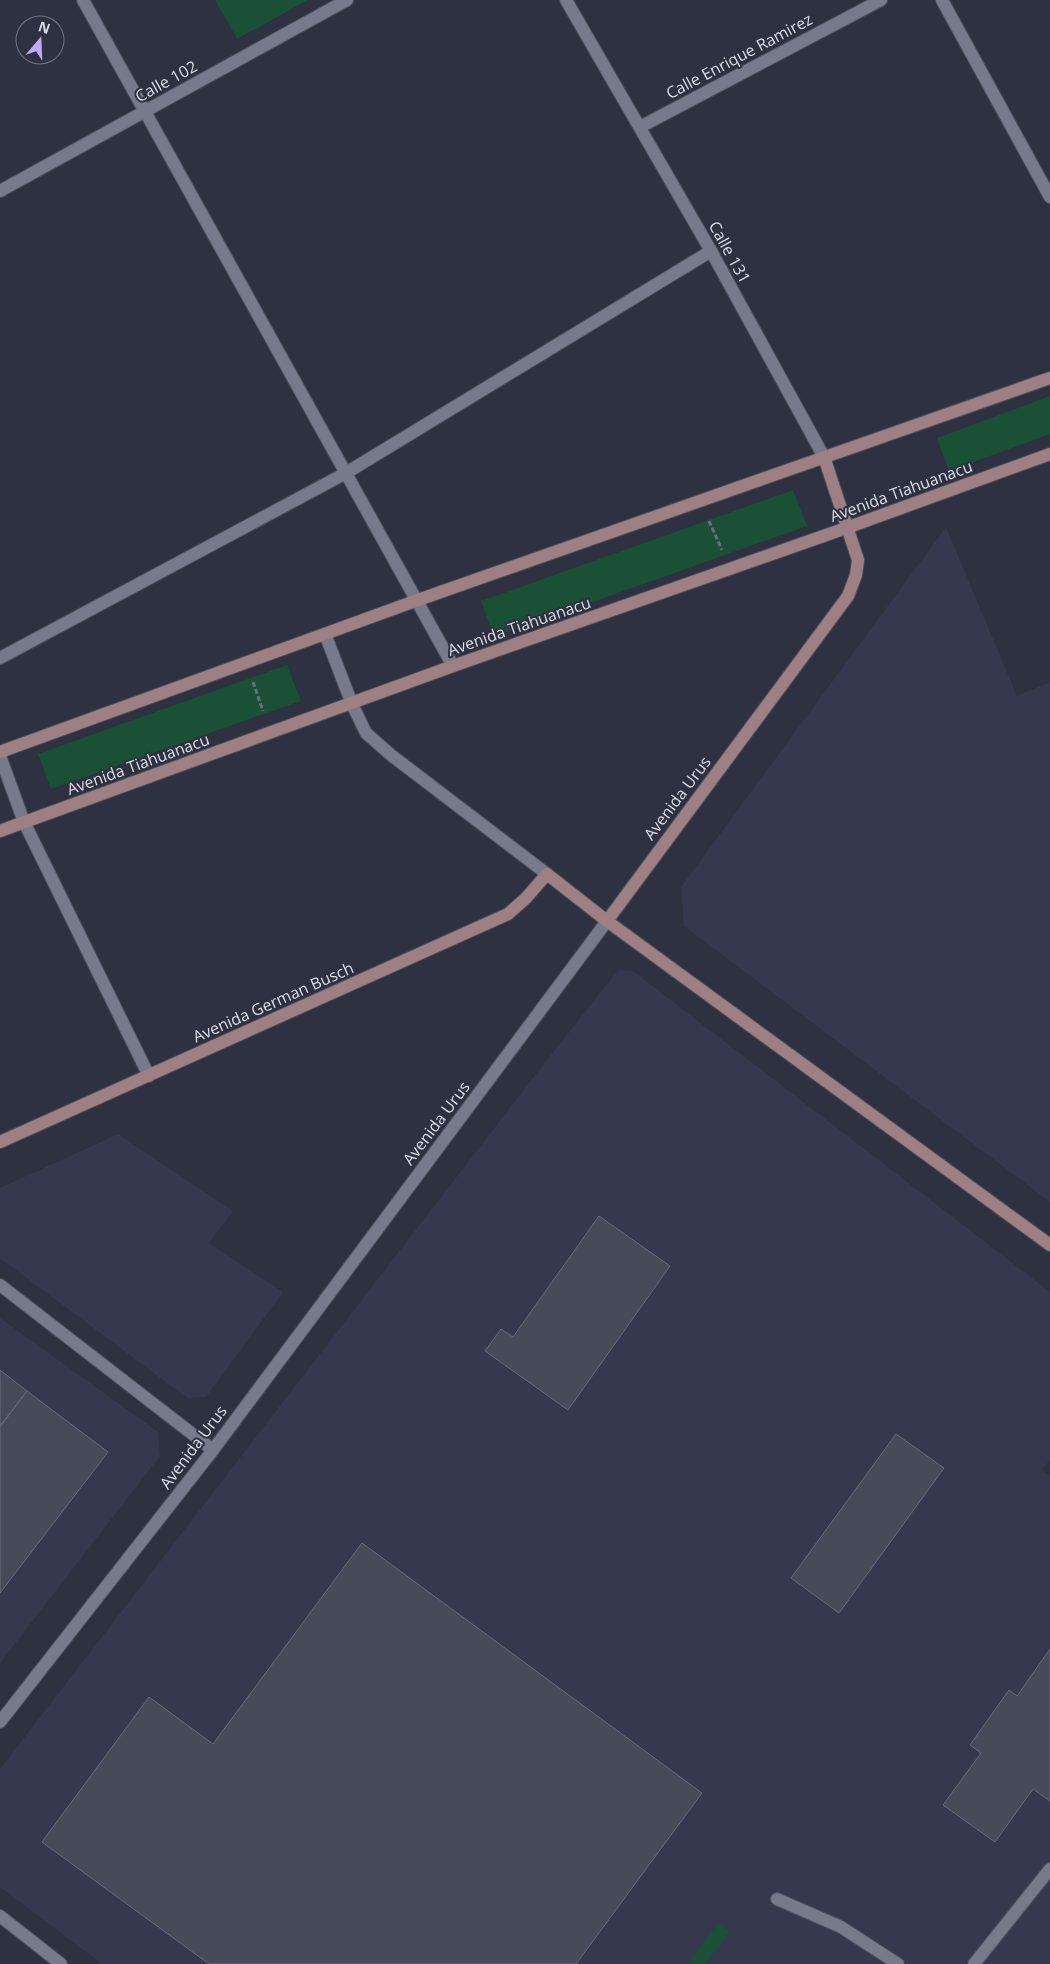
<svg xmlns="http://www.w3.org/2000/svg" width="1050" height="1964" font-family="'Open Sans',sans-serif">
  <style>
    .built { fill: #36394e }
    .green { fill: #195036 }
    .building { fill: #474a59; stroke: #686b7c }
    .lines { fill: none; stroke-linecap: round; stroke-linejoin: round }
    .service-casing { stroke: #4e4f5c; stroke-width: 14 }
    .minor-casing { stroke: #4e4f5c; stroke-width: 14 }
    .secondary-casing { stroke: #4e4f5c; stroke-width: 14 }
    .path { stroke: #6c6f7b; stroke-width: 3; stroke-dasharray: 5 2.5; stroke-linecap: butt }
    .service { stroke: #777a8b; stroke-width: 12 }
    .minor { stroke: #777a8b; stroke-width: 12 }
    .secondary { stroke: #9e8084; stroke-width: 12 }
    .labels { text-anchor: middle; stroke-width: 4; stroke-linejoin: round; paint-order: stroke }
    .street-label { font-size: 16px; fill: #dbdde7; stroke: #2e313f }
  </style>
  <rect width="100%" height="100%" fill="#2e313f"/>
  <g class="built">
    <polygon points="946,527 1017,696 1050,682 1050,1202 684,926 681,887"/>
    <polygon points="618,970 633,971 1050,1292 1050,1460 1042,1470 1050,1476 1050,1964 102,1964 0,1887 0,1769 529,1083"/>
    <polygon points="118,1134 233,1211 209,1243 283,1292 206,1397 187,1398 0,1258 0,1188"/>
    <polygon points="0,1318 158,1432 160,1456 0,1663"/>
  </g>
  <g class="green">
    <polygon points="215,0 308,0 237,39"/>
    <polygon points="1050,396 1050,434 949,471 937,438"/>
    <polygon points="793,490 807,526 494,637 481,601"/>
    <polygon points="287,665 301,701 51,789 38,754"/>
    <polygon points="718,1923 730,1932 705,1964 687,1964"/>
  </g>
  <g class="building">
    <polygon points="599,1216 670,1266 568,1410 485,1351 501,1329 513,1337"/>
    <polygon points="0,1370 27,1391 0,1426"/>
    <polygon points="27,1391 108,1452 0,1593 0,1427"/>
    <polygon points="896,1434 944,1468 839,1613 791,1578"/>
    <polygon points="362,1543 702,1793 576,1964 209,1964 42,1842 149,1697 213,1744"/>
    <polygon points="1050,1649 1050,1801 1033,1789 995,1842 943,1805 981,1753 970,1745 1009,1690 1017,1696"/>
  </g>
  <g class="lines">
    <g class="service-casing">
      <g id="service">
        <polyline points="777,1899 841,1927 898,1964"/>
        <polyline points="974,1964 1050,1869"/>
      </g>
    </g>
    <g class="minor-casing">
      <g id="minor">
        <polyline points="83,0 453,666"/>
        <polyline points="566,0 711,251 824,457"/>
        <polyline points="942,0 1050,197"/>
        <polyline points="640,127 881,0"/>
        <polyline points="0,191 347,0"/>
        <polyline points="325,634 352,704 366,733 391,755 547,874"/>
        <polyline points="0,658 346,473 711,251"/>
        <polyline points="0,756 24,822 149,1076"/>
        <polyline points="0,1285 213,1450"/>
        <polyline points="0,1722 213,1450 607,921"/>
        <polyline points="0,1916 61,1964"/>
      </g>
    </g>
    <g class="secondary-casing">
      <g id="secondary">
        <polyline points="0,752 418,600 1050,378"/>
        <polyline points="0,831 453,666 849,527 1050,454"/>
        <polyline points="607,921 848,596 856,575 858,560 824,457"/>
        <polyline points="0,1142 508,914 526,898 547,874 607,921 1050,1245"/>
      </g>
    </g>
    <g class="path">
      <polyline points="709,521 722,550"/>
      <polyline points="253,682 263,711"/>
    </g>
    <use href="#service" class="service"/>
    <use href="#minor" class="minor"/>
    <use href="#secondary" class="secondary"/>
  </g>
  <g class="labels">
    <g class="street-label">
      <text transform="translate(739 56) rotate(-28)" y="6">Calle Enrique Ramirez</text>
      <text transform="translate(166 81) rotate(-29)" y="6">Calle 102</text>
      <text transform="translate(730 252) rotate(61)" y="6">Calle 131</text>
      <text transform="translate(901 491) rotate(-20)" y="6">Avenida Tiahuanacu</text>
      <text transform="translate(519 626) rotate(-19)" y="6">Avenida Tiahuanacu</text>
      <text transform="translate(138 764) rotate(-20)" y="6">Avenida Tiahuanacu</text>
      <text transform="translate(677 798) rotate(-53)" y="6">Avenida Urus</text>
      <text transform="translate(273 1002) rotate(-24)" y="6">Avenida German Busch</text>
      <text transform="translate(436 1123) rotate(-53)" y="6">Avenida Urus</text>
      <text transform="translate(193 1447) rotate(-53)" y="6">Avenida Urus</text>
    </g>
  </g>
  <g transform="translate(40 40) rotate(19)"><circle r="24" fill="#2e313f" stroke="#737682"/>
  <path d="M0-4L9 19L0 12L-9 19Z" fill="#bbaaf6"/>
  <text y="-8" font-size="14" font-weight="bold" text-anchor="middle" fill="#dbdde7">N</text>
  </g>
</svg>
